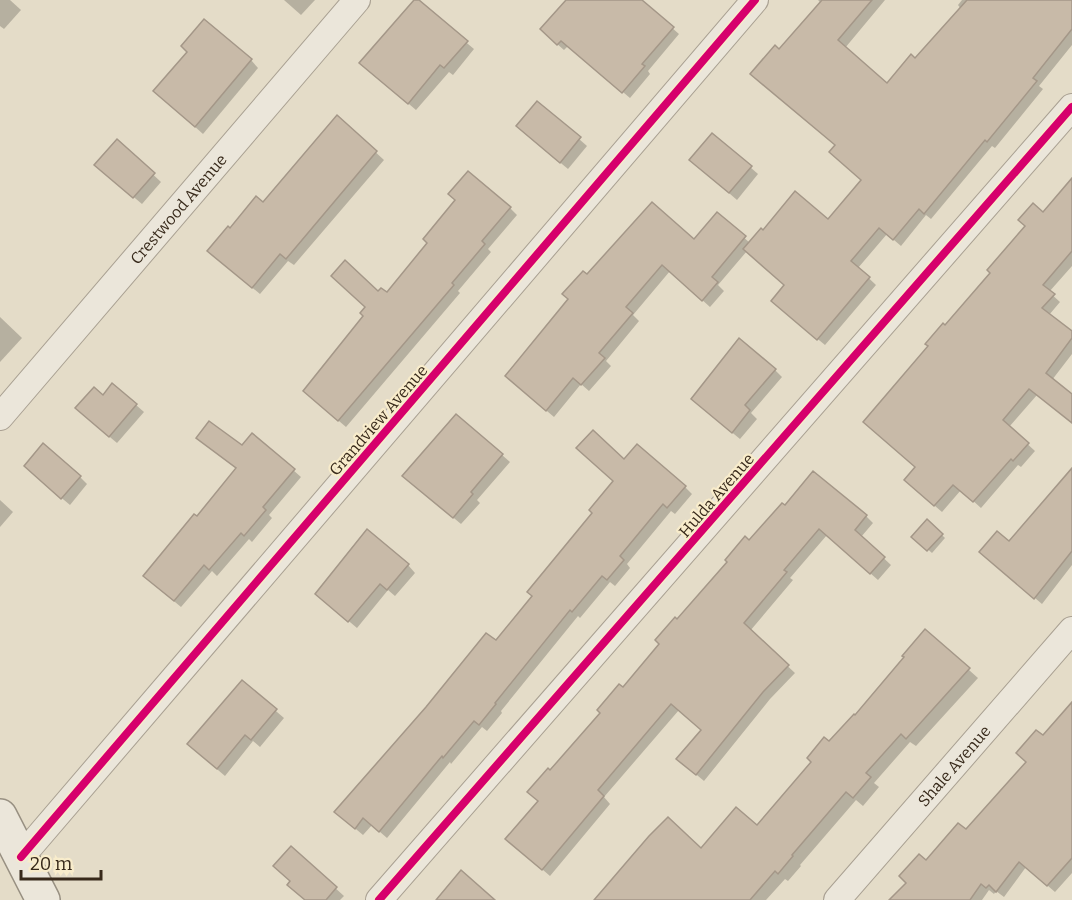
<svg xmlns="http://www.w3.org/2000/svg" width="1072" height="900" font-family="Bitter,serif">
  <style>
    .shadow { fill: #0003 }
    .building { fill: #c8baa8; stroke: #a49788; stroke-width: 1.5 }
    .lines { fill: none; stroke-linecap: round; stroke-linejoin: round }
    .street-casing { stroke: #a9a092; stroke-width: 28 }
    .secondary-casing { stroke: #989082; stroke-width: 36 }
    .street { stroke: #ebe6da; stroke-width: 26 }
    .secondary { stroke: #ebe6da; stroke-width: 33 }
    .cycleway-casing { stroke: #f8eccb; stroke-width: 11 }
    .cycleway { stroke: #d6006c; stroke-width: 8 }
    .labels { text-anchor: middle; stroke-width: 4.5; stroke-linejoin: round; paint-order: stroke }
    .street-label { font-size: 16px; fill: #37291a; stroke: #f8eccb }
  </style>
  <rect width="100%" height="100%" fill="#e4dcc8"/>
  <g class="shadow">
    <polygon points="0,0 10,0 21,10 4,29 0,26"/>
    <polygon points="284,0 315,0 301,15"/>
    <polygon points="415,0 474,49 453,75 449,72 416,110 369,70"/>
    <polygon points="568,0 640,0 679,34 648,71 650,74 630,98 568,46 564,50 548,36"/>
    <polygon points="818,0 885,0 845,48 887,85 915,60 961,9 958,5 962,0 1072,0 1072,45 1039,86 1043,89 995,148 992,146 931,219 926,215 901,246 887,234 858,268 876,285 825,345 780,308 786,285 747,251 718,285 724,291 710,307 670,271 633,315 639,321 606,361 611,366 589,391 581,384 554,417 514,383 587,276 694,242 717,214 750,243 763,232 829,221 863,180 836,145 779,51 821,3"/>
    <polygon points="251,60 258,68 203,134 163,98"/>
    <polygon points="538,103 587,146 568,169 526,134"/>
    <polygon points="337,117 384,160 294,265 288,261 260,294 216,258 231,230 264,204"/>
    <polygon points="117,141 161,182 142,204 104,172"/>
    <polygon points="699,167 750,167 758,174 737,200"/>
    <polygon points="1072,180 1072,266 1049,292 1060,302 1049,315 1072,333 1072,354 1052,380 1072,396 1072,423 1037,395 1009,427 1035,451 1021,467 1018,465 981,508 961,490 942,512 913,487 945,327"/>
    <polygon points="510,208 517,215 488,249 491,252 458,291 460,293 346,427 312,398 378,293 387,295"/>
    <polygon points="0,317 22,338 0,362"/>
    <polygon points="775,370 782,377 751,413 757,419 740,439 700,406"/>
    <polygon points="103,397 136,405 144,412 117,443 85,416"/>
    <polygon points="253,435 301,477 269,515 272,518 252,542 249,539 217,576 212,571 181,607 152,583 197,518 237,469 198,438 243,447"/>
    <polygon points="502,455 510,462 477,500 480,503 461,524 412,483"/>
    <polygon points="624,461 685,487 692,494 675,514 671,511 627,564 630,568 615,586 610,582 580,618 578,616 501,711 502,713 487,731 482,727 451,764 450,762 387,838 372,825 363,835 344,819 534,596 594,513 615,481"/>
    <polygon points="1072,468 1072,565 1042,604 988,558 1009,543"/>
    <polygon points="33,474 80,477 87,484 70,505"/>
    <polygon points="0,500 13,512 0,527"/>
    <polygon points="866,516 873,523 861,537 891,565 878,580 827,535 790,578 793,580 750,631 795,673 770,699 704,781 678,759 703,730 679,710 604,797 610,804 550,876 514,845 539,802 551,772 623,689 678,621 749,542"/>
    <polygon points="927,521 945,538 932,553 913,536"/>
    <polygon points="408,565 415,573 395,596 388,590 357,628 325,601"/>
    <polygon points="925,631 978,678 916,746 910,742 874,783 879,787 863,806 856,800 800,865 801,866 788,881 785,879 766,900 596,900 701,850 757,827 830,744 855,717 906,657"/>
    <polygon points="242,682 284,718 260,747 253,741 225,776 197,752"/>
    <polygon points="1072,704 1072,873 1055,892 1026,867 1004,897 996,891 994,894 989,890 982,900 893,900 926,862 966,831 1028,763 1043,738"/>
    <polygon points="291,848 344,896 340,900 305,900 292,882"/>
  </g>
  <g class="building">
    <polygon points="414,0 419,0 468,41 444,68 440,65 408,104 359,63"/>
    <polygon points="566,0 642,0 674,27 642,64 645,66 622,93 561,41 557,45 540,29"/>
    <polygon points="822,0 872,0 838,40 887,83 911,54 915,58 967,0 1072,0 1072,29 1033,78 1037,81 987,142 985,140 924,214 919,209 893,240 879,228 851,261 870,277 817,340 771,301 784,285 743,249 761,228 763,230 795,191 828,219 861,180 829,152 835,145 750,74 775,45 779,49"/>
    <polygon points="204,19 252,59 195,127 153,91 187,52 181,46"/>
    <polygon points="537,101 581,137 560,163 516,126"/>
    <polygon points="337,115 377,151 286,259 280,254 252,288 207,251 228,226 230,228 256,196 263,202"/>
    <polygon points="712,133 752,166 729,193 689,160"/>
    <polygon points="117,139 155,173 133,198 94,165"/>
    <polygon points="468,171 511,207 482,241 485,244 452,283 454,285 338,421 303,391 363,316 360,313 365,307 331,276 345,260 378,291 381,288 387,292 427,243 423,239 455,200 448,194"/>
    <polygon points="1072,178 1072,251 1043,285 1055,294 1042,308 1072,331 1072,338 1046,373 1072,394 1072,423 1029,389 1003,420 1029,443 1013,461 1011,459 973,502 953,485 934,506 904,480 915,467 863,422 928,346 925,344 943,323 945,325 990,273 987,270 1025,226 1018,220 1033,203 1043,212"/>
    <polygon points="652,202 694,239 717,212 746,236 712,277 718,282 702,301 662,265 626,307 633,313 599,353 605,358 581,385 573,378 546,411 505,376 568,299 562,294 583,271 587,274"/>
    <polygon points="739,338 776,369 745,405 750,410 732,433 691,399"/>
    <polygon points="112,383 137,404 109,437 75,408 94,387 103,395"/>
    <polygon points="456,414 503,454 471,492 473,494 453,518 402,476"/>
    <polygon points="209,421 242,445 252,433 295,469 263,507 266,510 244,536 241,533 209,570 204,565 174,601 143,576 194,514 197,516 236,468 196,438"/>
    <polygon points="593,430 624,459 637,444 686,486 667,508 663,504 620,556 624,560 607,580 602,576 572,612 570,610 495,703 496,704 479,725 474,721 443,758 442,756 379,832 363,818 355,829 334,812 426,707 486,633 496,640 532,596 527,592 592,513 589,510 613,481 576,448"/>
    <polygon points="43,443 81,476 61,499 24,466"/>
    <polygon points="1072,468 1072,551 1034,599 979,552 997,531 1009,541"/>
    <polygon points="813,471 867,515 855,530 885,557 870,574 819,529 784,570 787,572 744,623 789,665 763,692 696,775 676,759 701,730 671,704 598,790 604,796 542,870 505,839 538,801 527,792 548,768 550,770 600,713 597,710 619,684 623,687 659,644 655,640 675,617 677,619 727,562 725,560 745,536 749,540 782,503 785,505"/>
    <polygon points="927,519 943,534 927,551 911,537"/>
    <polygon points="367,529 409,564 387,590 380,584 348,622 315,594"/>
    <polygon points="925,629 970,668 906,739 901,734 866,773 871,777 853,798 846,792 792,855 793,856 778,874 775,871 750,900 594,900 649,836 668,817 701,848 736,807 757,825 811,762 807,758 824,737 829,741 854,714 855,715 904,657 902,656"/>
    <polygon points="242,680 277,709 251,740 245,735 217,769 187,744"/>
    <polygon points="1072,702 1072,858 1047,886 1019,862 996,892 989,885 986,888 981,884 970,900 889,900 906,883 899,876 919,854 926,860 958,823 966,829 1026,762 1016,753 1036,730 1043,735"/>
    <polygon points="291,846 337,887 326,900 305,900 287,885 290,881 273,866"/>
    <polygon points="461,870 495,900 436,900"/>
  </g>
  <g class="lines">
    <g class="street-casing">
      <g id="street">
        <path id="s1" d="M0 417 357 0"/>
        <polyline points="21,857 755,0"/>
        <polyline points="379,900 1072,107"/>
        <path id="s2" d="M837 900 1072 630"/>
      </g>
    </g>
    <g class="secondary-casing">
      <polyline id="secondary" points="0,816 43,900"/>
    </g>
    <use href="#street" class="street"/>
    <use href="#secondary" class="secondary"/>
    <g class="cycleway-casing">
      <g id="cycleway">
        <polyline points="21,857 755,0"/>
        <polyline points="379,900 1072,107"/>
      </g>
    </g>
    <use href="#cycleway" class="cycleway"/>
  </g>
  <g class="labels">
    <g class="street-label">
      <text dy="6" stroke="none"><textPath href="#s1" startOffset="274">Crestwood Avenue</textPath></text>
      <text transform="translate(378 420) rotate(-49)" y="6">Grandview Avenue</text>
      <text transform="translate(716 495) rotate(-49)" y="6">Hulda Avenue</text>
      <text dy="6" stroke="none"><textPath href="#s2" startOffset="178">Shale Avenue</textPath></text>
    </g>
  </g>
  <path d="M21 870v9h80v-9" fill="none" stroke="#37291a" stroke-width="3"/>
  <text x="30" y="870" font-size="18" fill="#37291a" stroke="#f8eccb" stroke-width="4.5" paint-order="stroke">20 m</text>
</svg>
